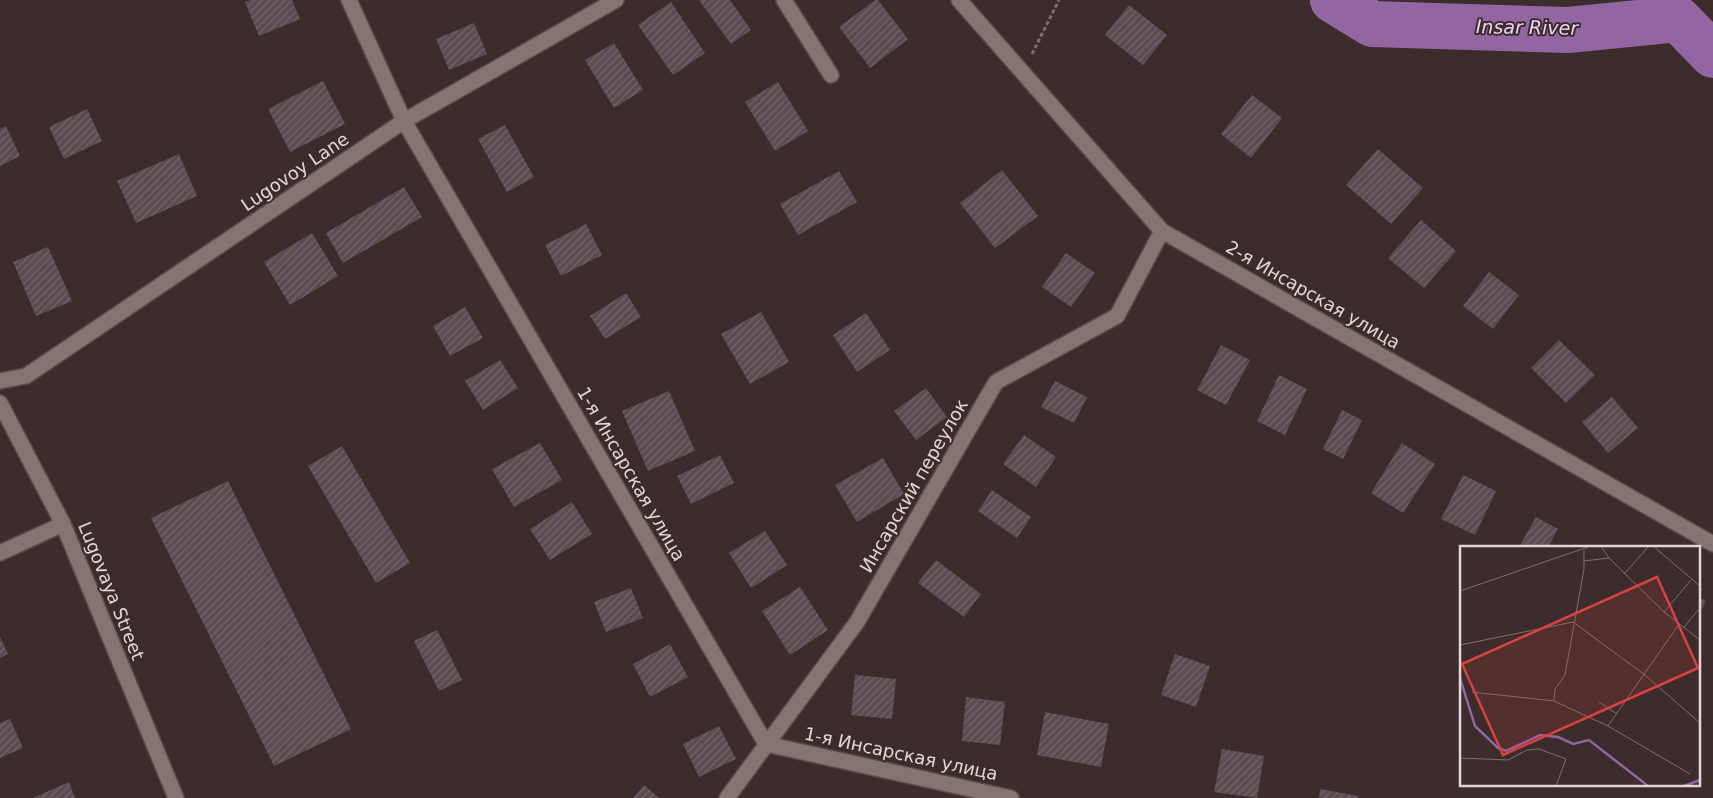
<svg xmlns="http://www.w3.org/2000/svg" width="1713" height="798" font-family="'DejaVu Sans',sans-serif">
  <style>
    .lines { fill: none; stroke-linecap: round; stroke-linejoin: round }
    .river { stroke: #9366a3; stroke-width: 46 }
    .building { fill: url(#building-hatch) }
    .minor-casing { stroke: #584b4a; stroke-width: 18 }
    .path { stroke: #7c6e6d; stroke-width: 3; stroke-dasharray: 4 2.5; stroke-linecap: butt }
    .minor { stroke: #867372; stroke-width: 15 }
    .labels { text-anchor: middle; stroke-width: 4; stroke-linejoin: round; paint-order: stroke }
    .street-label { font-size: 18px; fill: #e2d7d6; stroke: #3c2c2b }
    .water-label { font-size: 19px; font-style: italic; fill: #ebd3f5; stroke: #3c2c2b }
    .inset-river { fill: none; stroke: #9366a3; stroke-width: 2.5 }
    .inset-road { fill: none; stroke: #7e706f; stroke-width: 1 }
    .view { fill: #d84242; fill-opacity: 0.15; stroke: #d84242; stroke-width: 2.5 }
    .inset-edge { fill: none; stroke: #e2d7d6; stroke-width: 2.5 }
  </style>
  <defs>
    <pattern id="building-hatch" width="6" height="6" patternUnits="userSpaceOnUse" patternTransform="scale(1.25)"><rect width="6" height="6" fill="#5b4b52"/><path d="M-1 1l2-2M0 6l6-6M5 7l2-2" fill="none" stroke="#72646a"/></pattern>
  </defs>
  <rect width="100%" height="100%" fill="#3c2c2b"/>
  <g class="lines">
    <polyline class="river" points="1333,0 1372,24 1568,30 1678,19 1713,55"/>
  </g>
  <g class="building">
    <polygon points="250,0 292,0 300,19 259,36 245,2"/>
    <polygon points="699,0 730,0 751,30 731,44"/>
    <polygon points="875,0 878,0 908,39 870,68 839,27"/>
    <polygon points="671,2 705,53 673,75 638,25"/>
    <polygon points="1129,5 1167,35 1143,65 1105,35"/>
    <polygon points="474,23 487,54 449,70 436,39"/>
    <polygon points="614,43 643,90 614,108 585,60"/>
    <polygon points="323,81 345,124 290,152 268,109"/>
    <polygon points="778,82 808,131 775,151 745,102"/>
    <polygon points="1252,95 1282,118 1251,158 1221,134"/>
    <polygon points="87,109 102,141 64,159 49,127"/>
    <polygon points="505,125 534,177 507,192 478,139"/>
    <polygon points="6,126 20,156 0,166 0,129"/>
    <polygon points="1378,149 1423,188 1391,224 1346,185"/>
    <polygon points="179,154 197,196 136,223 117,181"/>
    <polygon points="1002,170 1038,216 995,248 960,203"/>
    <polygon points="839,171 857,202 798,235 780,204"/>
    <polygon points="404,187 422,217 343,263 326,233"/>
    <polygon points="1421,220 1456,251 1424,288 1388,258"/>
    <polygon points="586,224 602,255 561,276 545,245"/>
    <polygon points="312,233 338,276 290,305 264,262"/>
    <polygon points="48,247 72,301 36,316 13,262"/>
    <polygon points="1066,253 1095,273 1071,307 1042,287"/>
    <polygon points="1489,272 1519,295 1493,329 1463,306"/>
    <polygon points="626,293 641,317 605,339 590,316"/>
    <polygon points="465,307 483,338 450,356 433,326"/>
    <polygon points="761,312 789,362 750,384 721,334"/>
    <polygon points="866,313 890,350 857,372 833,335"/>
    <polygon points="1559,340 1595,375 1566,403 1531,368"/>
    <polygon points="1221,345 1250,360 1226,405 1197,390"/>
    <polygon points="500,360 518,388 483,410 465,381"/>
    <polygon points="1279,375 1307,389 1285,435 1257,421"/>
    <polygon points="1055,381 1087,397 1074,423 1041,407"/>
    <polygon points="926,388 947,417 916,440 894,411"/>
    <polygon points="669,391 695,451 648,471 622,411"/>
    <polygon points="1612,397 1638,428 1608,453 1582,422"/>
    <polygon points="1342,410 1362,420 1343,459 1323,449"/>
    <polygon points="1024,435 1056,457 1036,487 1003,464"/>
    <polygon points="540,443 562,480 514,507 492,469"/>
    <polygon points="1402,443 1435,464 1403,513 1371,493"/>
    <polygon points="342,446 410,563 376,583 308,466"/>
    <polygon points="720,455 734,483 691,504 677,476"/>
    <polygon points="883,458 904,494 857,522 835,485"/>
    <polygon points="1463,475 1496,491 1475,535 1441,519"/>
    <polygon points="228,481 351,729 274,766 151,518"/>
    <polygon points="992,490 1031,517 1017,538 978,511"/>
    <polygon points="572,502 592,534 550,560 530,529"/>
    <polygon points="1536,517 1558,529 1548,547 1519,547"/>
    <polygon points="765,531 787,565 751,588 729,553"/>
    <polygon points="936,560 981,594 964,617 918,583"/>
    <polygon points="800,587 828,630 790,655 762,611"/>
    <polygon points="631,588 643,618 606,632 594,602"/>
    <polygon points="1699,597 1706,601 1699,613"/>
    <polygon points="437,630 462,680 439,691 414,641"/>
    <polygon points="0,637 8,654 0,658"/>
    <polygon points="670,644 688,677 650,697 633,664"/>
    <polygon points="1175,654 1210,666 1196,707 1161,695"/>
    <polygon points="855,675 896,679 892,719 851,715"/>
    <polygon points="966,697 1005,702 1000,745 962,741"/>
    <polygon points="1045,712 1109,724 1101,767 1037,755"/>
    <polygon points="10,719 23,748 0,758 0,723"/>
    <polygon points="719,726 736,759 699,777 683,744"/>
    <polygon points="1222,749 1264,756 1257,798 1214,792"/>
    <polygon points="69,782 75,798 33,798"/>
    <polygon points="644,785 659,798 633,798"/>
    <polygon points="1320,789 1358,796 1358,798 1319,798"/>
  </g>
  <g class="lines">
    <g class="minor-casing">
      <g id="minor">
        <polyline points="349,0 404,121 766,744 1011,798"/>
        <polyline points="784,0 831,75"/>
        <polyline points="959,0 1162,231 1713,544"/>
        <polyline points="0,381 26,376 404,121 616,0"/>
        <polyline points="0,403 63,524 176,798"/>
        <polyline points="0,553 63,524"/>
        <polyline points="727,798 857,622 996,382 1117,316 1162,231"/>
      </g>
    </g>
    <polyline class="path" points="1032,54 1059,0"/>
    <use href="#minor" class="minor"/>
  </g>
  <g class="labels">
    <g class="street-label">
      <text transform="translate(295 172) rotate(-34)" y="6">Lugovoy Lane</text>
      <text transform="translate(1313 295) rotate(30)" y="6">2-я Инсарская улица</text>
      <text transform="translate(631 474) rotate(60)" y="6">1-я Инсарская улица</text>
      <text transform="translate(914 486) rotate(-60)" y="6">Инсарский переулок</text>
      <text transform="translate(111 591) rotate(68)" y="6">Lugovaya Street</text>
      <text transform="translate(901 754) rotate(12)" y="6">1-я Инсарская улица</text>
    </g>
    <g class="water-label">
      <text transform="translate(1527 27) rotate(1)" y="7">Insar River</text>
    </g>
  </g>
  <g transform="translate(1460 546)">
    <rect width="240" height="240" fill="#3c2c2b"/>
    <path class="inset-river" d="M0 132 15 180 38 202 46 205 80 189 98 191 113 198 129 194 188 240M224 240 240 234"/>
    <path class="inset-road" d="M141 0 149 12 204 66 240 94M193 0 240 40M124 15 149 12M164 28 189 0M0 45 131 0M204 66 231 34M224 81 240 62M0 99 113 76 185 129 240 177M12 146 94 155 148 180 230 228M94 155 95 143 105 129 124 23V4M139 156 157 168M148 180 219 78M0 212 48 214 67 204 79 203 106 213 96 240"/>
    <path class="view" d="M197 31 238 122 43 209 2 118Z"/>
    <rect width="240" height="240" class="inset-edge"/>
  </g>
</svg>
